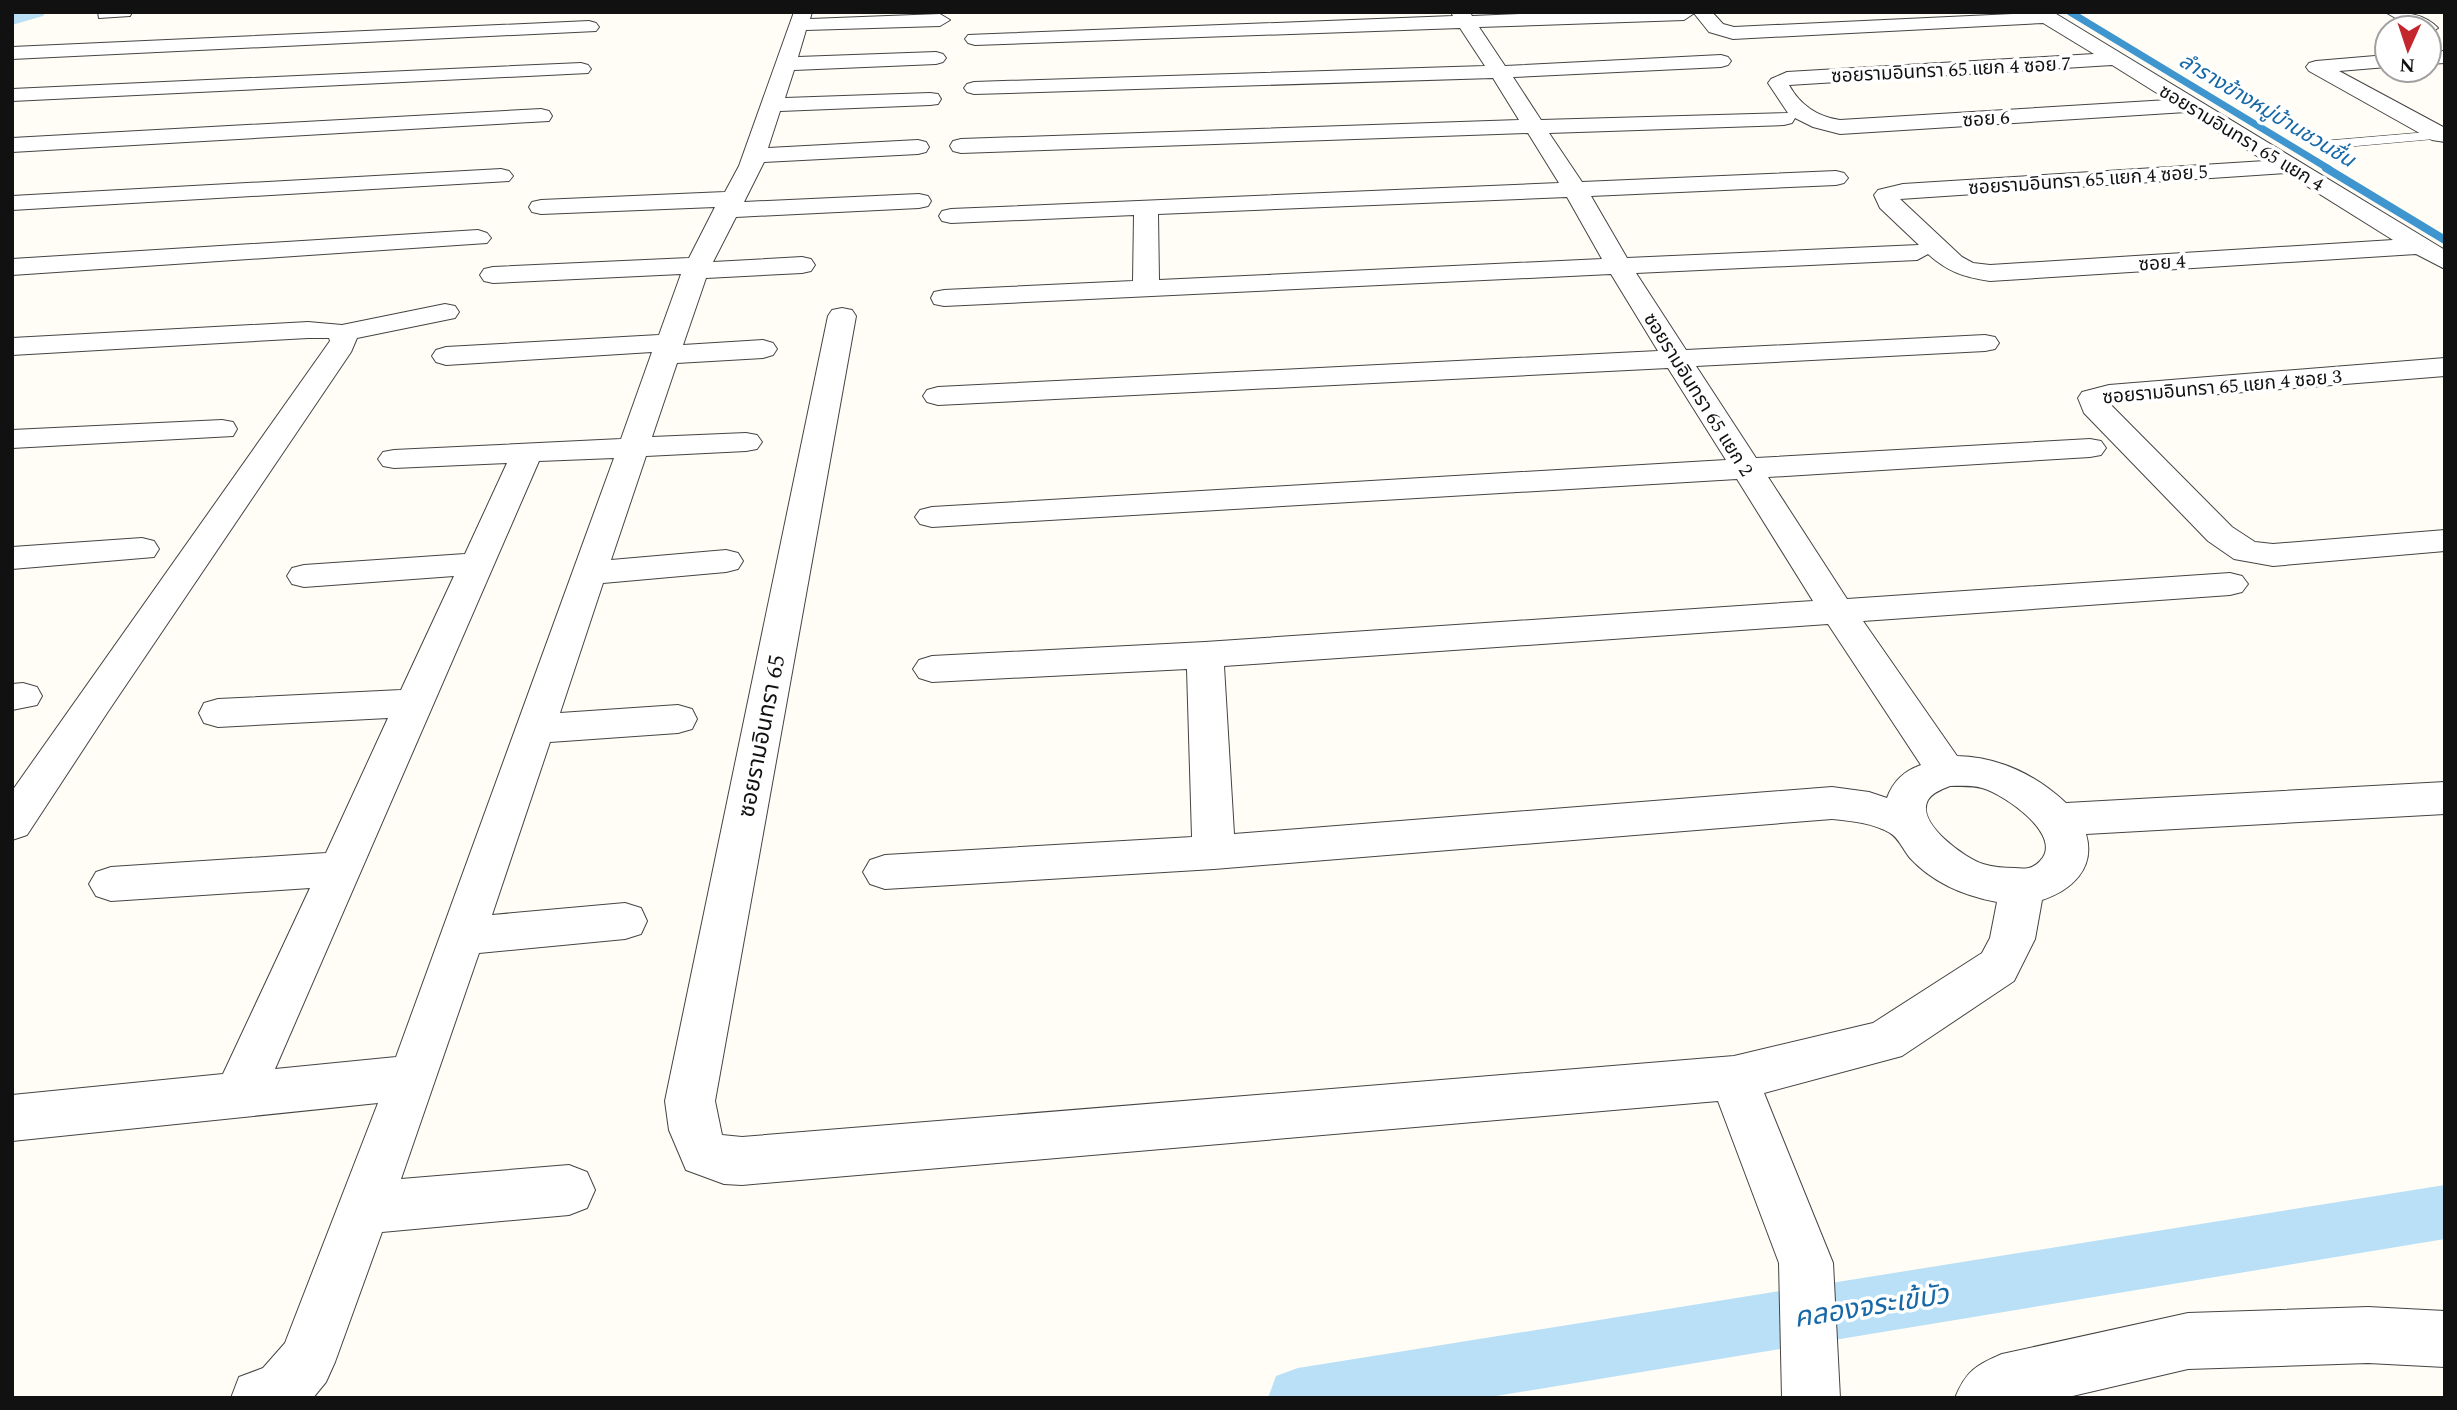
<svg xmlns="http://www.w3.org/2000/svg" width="2457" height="1410" font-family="Spectral,'Noto Sans Thai',serif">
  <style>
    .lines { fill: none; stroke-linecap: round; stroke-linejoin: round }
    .stream-far1 { stroke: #3f96cf; stroke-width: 7 }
    .stream { stroke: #3f96cf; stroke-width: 8 }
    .canal { fill: #b9e0f7; fill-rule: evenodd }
    .lane-casing { stroke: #444; stroke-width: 1 }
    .street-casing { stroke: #444; stroke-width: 2 }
    .lane { fill: #fff; fill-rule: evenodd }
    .street { fill: #fff; fill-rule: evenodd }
    .labels { text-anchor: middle; stroke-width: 7; stroke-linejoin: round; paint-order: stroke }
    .far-street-label { font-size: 19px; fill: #111; stroke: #fff }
    .far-water-label { font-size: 21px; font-style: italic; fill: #1768a6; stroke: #fff }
    .street-label { font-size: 23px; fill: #111; stroke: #fff }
    .near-water-label { font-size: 28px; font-style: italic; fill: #1768a6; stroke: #fff }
  </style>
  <rect width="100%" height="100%" fill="#fffdf5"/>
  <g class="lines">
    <polyline class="stream-far1" points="2070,12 2329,169"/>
    <polyline class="stream" points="2326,168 2445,240"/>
    <g class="canal">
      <polygon points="46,12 43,16 12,25 12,13"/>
      <polygon points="2445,1185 2445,1239 1484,1398 1268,1398 1276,1376 1298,1368"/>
    </g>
    <g class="lane-casing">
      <polygon id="lane" points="2440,131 2445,132 2445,138 2323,149 2316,145 2323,141"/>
    </g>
    <g class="street-casing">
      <g id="street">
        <polygon points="98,12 132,12 130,16 99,18"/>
        <path d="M794 12H812L810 19 940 14 950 20 940 26 806 30 798 57 936 52 943 54 946 58 943 62 936 64 794 70 785 98 930 93 938 94 941 99 938 104 930 105 780 111 768 148 918 140 926 142 929 147 926 152 918 154 764 162 744 202 919 194 928 196 931 201 928 206 919 208 736 217 713 262 802 257 811 259 815 265 811 271 802 273 706 278 683 345 763 340 773 343 777 349 773 355 763 358 677 363 652 437 746 433 757 435 762 442 757 449 746 451 646 456 611 560 726 550 738 553 743 561 738 569 726 572 603 583 560 713 678 705 692 709 697 719 692 729 678 733 550 742 492 915 625 903 641 908 647 921 641 934 625 939 479 953 401 1179 569 1165 587 1172 595 1190 587 1208 569 1215 382 1232 335 1362 326 1382 313 1398H231L239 1377 263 1368 285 1343 378 1103 12 1141V1095L223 1074 310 888 111 901 96 896 89 884 96 872 111 867 326 853 388 718 218 727 204 723 199 713 204 703 218 699 401 690 454 576 304 587 292 584 287 576 292 568 304 565 465 554 507 463 394 468 383 466 378 459 383 452 394 450 621 439 652 352 446 365 436 362 432 356 436 350 446 347 659 335 681 274 493 283 484 281 480 275 484 269 493 267 689 258 715 207 541 214 532 212 529 207 532 202 541 200 725 192 739 166ZM614 458 396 1057 275 1069 539 461Z"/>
        <path d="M1451 12H1470L1472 16 1572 12 1693 14 1684 20 1479 27 1505 66 1721 55 1728 57 1731 61 1728 65 1721 67 1513 77 1541 120 1788 113 1768 83 1771 79 1787 72 2094 54 2043 23 1733 39 1709 32 1693 12H1712L1723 24 1734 27 2053 12 2445 250V269L2416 254 1990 281C1964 277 1948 272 1928 254L1917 260 1636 273 1686 350 1985 335 1995 337 1999 343 1995 349 1985 351 1696 366 1756 458 2090 439 2101 441 2106 448 2101 455 2090 457 1768 477 1847 599 2230 573 2242 576 2248 584 2242 592 2230 595 1863 621 1957 756C1999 757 2036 775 2066 803L2445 782V814L2086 834C2096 868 2072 890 2042 900L2035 939 2014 981 1902 1056 1764 1093 1833 1263 1840 1398H1782L1779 1263 1718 1101 742 1185 724 1184 686 1170 669 1130 665 1101 828 316 832 310 842 308 852 310 856 316 715 1101 722 1135 742 1137 1734 1056 1873 1023 1982 953 1990 938 1997 902C1965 896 1933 883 1910 858 1904 851 1898 837 1890 833 1873 823 1852 821 1832 819L1214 869 885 889 870 884 863 872 870 860 885 855 1192 837 1187 669 932 682 919 678 913 669 919 660 932 656 1205 642 1813 601 1737 479 932 527 920 524 915 517 920 510 932 507 1726 460 1668 368 938 405 927 402 923 396 927 390 938 387 1658 351 1611 274 944 306 934 304 931 298 934 292 944 290 1133 281 1134 215 951 223 942 221 939 216 942 211 951 209 1559 183 1528 133 961 153 953 151 950 146 953 141 961 139 1519 120 1493 78 974 94 967 92 964 88 967 84 974 82 1485 66 1460 28 975 45 968 43 965 39 968 35 1453 16ZM2112 65 2168 100 1840 120C1818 117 1800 105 1789 85ZM2186 112 2265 161 1903 184 1878 190 1874 195 1880 208 1919 245 1627 258 1591 196 1836 185 1844 183 1848 178 1844 173 1836 171 1582 182 1549 133 1784 125 1792 123 1795 118 1813 127 1840 134ZM2286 173 2393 240 1990 265 1973 263 1962 257 1900 199ZM1567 197 1602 259 1159 280 1158 214ZM1828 624 1921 765C1904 771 1893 781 1887 798L1869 792 1832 787 1234 834 1224 666ZM1950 786C1960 786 1972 785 1982 788 2004 794 2065 836 2040 861 2033 869 2025 869 2015 868 2005 868 1993 867 1983 864 1966 859 1915 823 1928 800 1932 793 1942 789 1950 786Z"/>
        <path d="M2385 12C2404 12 2424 13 2438 28L2429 34V28H2413Z"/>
        <polygon points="589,21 596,23 599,27 596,31 12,59 12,47"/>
        <polygon points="2445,51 2445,63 2429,64 2429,52"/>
        <polygon points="2387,55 2387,67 2339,71 2445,128 2445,142 2432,140 2309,71 2306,67 2309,63 2316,61"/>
        <polygon points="581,63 588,65 591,69 588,73 12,101 12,89"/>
        <polygon points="541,109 549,111 552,116 549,121 12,152 12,138"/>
        <polygon points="501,169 509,171 513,176 509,181 12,210 12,196"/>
        <polygon points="478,230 487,233 491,238 487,243 12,275 12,259"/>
        <polygon points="445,304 455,306 459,312 455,318 357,338 351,352 107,713 27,835 12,840 12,791 330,341 329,338 308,338 12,355 12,338 308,322 342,325"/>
        <polygon points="2445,358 2445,376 2109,403 2232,527 2255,542 2273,544 2445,530 2445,551 2273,566 2234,559 2208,541 2084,413 2078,398 2082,392 2109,385"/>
        <polygon points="222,420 233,422 237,429 233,436 12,448 12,430"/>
        <polygon points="142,538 154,541 159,549 154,557 12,569 12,547"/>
        <polygon points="23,683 37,687 42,696 37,705 12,710 12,684"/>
        <path d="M2368 1307 2445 1311V1367L2368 1363 2188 1369 2064 1398H1955C1966 1371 1976 1365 2002 1354L2188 1313Z"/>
      </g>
    </g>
    <use href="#lane" class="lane"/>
    <use href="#street" class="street"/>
  </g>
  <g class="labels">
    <g class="far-street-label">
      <text transform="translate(1951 69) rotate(-3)" y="7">ซอยรามอินทรา 65 แยก 4 ซอย 7</text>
      <text transform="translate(1986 118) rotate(-4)" y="7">ซอย 6</text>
      <text transform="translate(2242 137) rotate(31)" y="7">ซอยรามอินทรา 65 แยก 4</text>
      <text transform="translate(2088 179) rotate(-4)" y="7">ซอยรามอินทรา 65 แยก 4 ซอย 5</text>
      <text transform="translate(2162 262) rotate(-4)" y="7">ซอย 4</text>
      <text transform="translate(2222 386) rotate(-5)" y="7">ซอยรามอินทรา 65 แยก 4 ซอย 3</text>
      <text transform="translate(1699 394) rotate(58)" y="7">ซอยรามอินทรา 65 แยก 2</text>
    </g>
    <g class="far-water-label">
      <text transform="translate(2267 110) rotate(31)" y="7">ลำรางข้างหมู่บ้านชวนชื่น</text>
    </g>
    <g class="street-label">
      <text transform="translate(761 736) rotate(-79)" y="8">ซอยรามอินทรา 65</text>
    </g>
    <g class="near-water-label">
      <text transform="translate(1871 1305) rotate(-9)" y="10">คลองจระเข้บัว</text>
    </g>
  </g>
  <rect width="2457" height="1410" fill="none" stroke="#111111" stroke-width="28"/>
  <g transform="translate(2408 49) rotate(183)"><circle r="33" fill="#ffffff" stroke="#a0a0a0" stroke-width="2"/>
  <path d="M0-5L12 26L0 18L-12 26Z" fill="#c4262e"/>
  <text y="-10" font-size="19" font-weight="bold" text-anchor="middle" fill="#111111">N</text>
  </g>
</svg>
